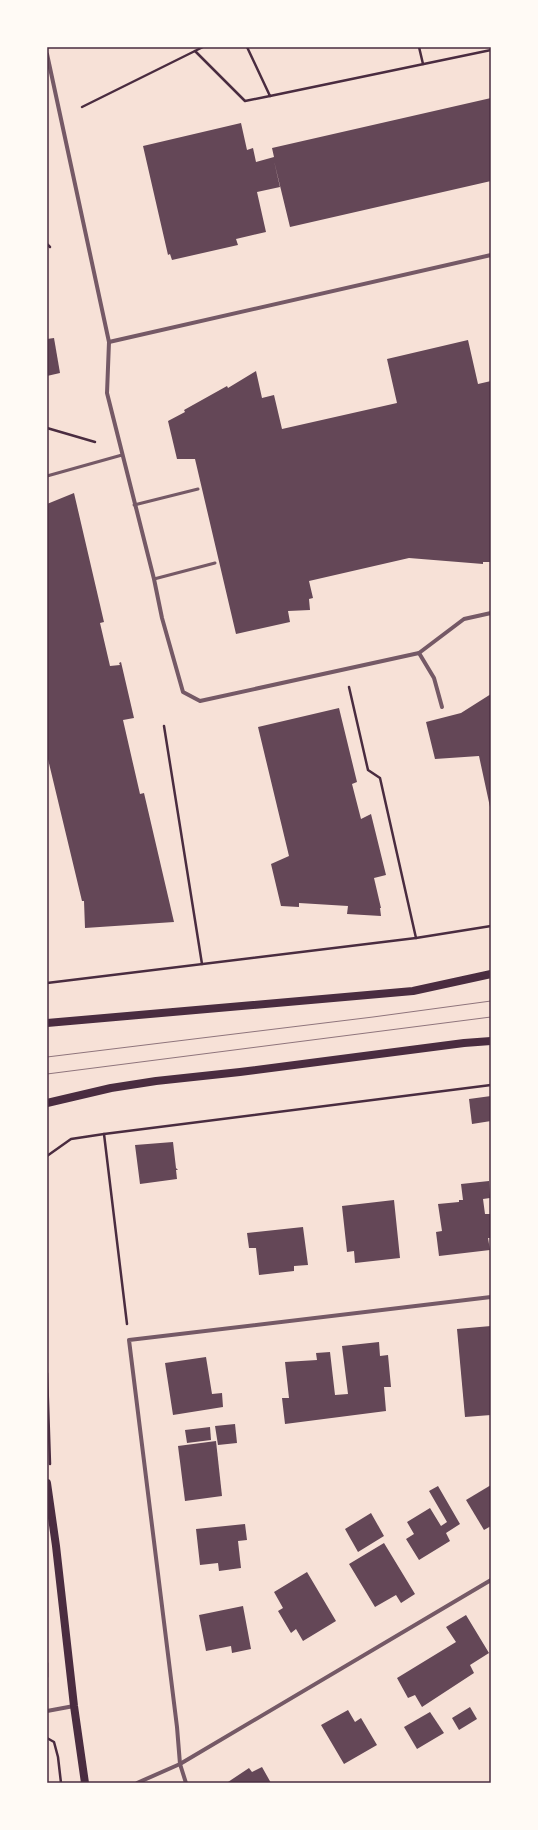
<svg xmlns="http://www.w3.org/2000/svg" width="538" height="1830" font-family="Jost,sans-serif">
  <style>
    .building { fill: #644757 }
    .lines { fill: none; stroke-linecap: round; stroke-linejoin: round }
    .path { stroke: #4a2c40; stroke-width: 2.5 }
    .service { stroke: #755966; stroke-width: 3 }
    .minor { stroke: #755966; stroke-width: 4 }
    .secondary { stroke: #4a2c40; stroke-width: 8 }
    .tram { stroke: #8f747c; stroke-width: 1 }
    .neatline { fill: none; stroke: #4a2c40; stroke-width: 1.5 }
  </style>
  <rect width="100%" height="100%" fill="#f7e1d7"/>
  <g class="building">
    <polygon points="491,98 491,181 290,227 274,161 280,187 257,192 266,232 236,239 238,245 172,260 170,254 168,255 143,146 241,123 247,150 253,148 256,162 274,157 272,148"/>
    <polygon points="54,338 60,373 47,376 47,339"/>
    <polygon points="468,340 478,384 491,381 491,562 483,562 483,564 409,558 309,581 313,598 309,599 310,610 288,611 290,622 236,634 195,459 177,459 168,421 185,412 184,410 227,386 228,388 256,371 262,398 274,395 282,429 397,403 387,359"/>
    <polygon points="74,493 104,622 100,623 110,666 120,665 119,663 121,662 134,718 123,720 140,794 144,793 174,922 85,928 84,901 82,901 47,755 47,504"/>
    <polygon points="491,694 491,806 490,807 479,756 435,759 426,722 461,713"/>
    <polygon points="339,708 357,782 352,784 361,819 371,814 386,875 374,878 381,908 380,908 381,916 347,914 348,906 299,903 299,907 281,906 271,864 289,856 258,727"/>
    <polygon points="491,1096 491,1121 472,1124 469,1099"/>
    <polygon points="173,1142 176,1168 178,1170 176,1170 177,1179 140,1184 135,1145"/>
    <polygon points="489,1181 490,1198 483,1199 485,1214 491,1214 491,1238 488,1238 490,1250 439,1256 436,1232 442,1231 438,1204 459,1202 459,1200 463,1200 461,1184"/>
    <polygon points="394,1200 400,1258 355,1263 354,1251 347,1252 342,1206"/>
    <polygon points="303,1227 308,1265 294,1266 294,1271 259,1275 256,1248 249,1248 247,1233"/>
    <polygon points="491,1326 491,1415 465,1417 457,1329"/>
    <polygon points="379,1342 380,1356 388,1355 391,1387 384,1387 386,1411 285,1424 282,1398 289,1398 285,1362 317,1360 316,1353 330,1352 335,1395 348,1394 342,1346"/>
    <polygon points="206,1357 212,1394 222,1393 223,1407 173,1415 165,1363"/>
    <polygon points="235,1424 237,1443 218,1445 215,1426"/>
    <polygon points="210,1427 211,1440 187,1443 185,1430"/>
    <polygon points="216,1441 222,1496 185,1501 178,1446"/>
    <polygon points="491,1485 491,1526 484,1530 466,1500"/>
    <polygon points="438,1486 460,1524 446,1533 450,1541 419,1560 406,1539 414,1534 407,1522 430,1508 441,1526 447,1522 429,1491"/>
    <polygon points="371,1513 384,1536 358,1552 345,1529"/>
    <polygon points="245,1524 247,1540 238,1541 241,1568 219,1571 218,1563 200,1565 196,1529"/>
    <polygon points="384,1543 415,1594 401,1603 396,1595 375,1607 349,1564"/>
    <polygon points="307,1572 336,1621 303,1641 296,1629 291,1633 278,1611 283,1608 274,1592"/>
    <polygon points="243,1606 251,1649 232,1653 231,1646 206,1651 199,1615"/>
    <polygon points="466,1615 489,1653 470,1665 474,1673 422,1707 415,1695 408,1698 397,1678 456,1642 446,1627"/>
    <polygon points="470,1707 477,1719 459,1730 452,1718"/>
    <polygon points="348,1710 355,1722 361,1718 377,1745 344,1764 321,1725"/>
    <polygon points="430,1712 444,1733 417,1749 404,1727"/>
    <polygon points="262,1767 271,1783 229,1783 228,1782 249,1768 252,1772"/>
  </g>
  <g class="lines">
    <g class="path">
      <polyline points="247,47 270,96 491,50"/>
      <polyline points="419,47 423,64"/>
      <polyline points="195,51 245,101 270,96"/>
      <polyline points="82,107 203,47"/>
      <polyline points="47,244 50,247"/>
      <polyline points="47,428 95,442"/>
      <polyline points="349,687 368,770 380,778 416,938"/>
      <polyline points="164,726 202,964"/>
      <polyline points="47,983 416,938 491,926"/>
      <polyline points="104,1134 127,1324"/>
      <polyline points="47,1156 71,1139 104,1134 491,1085"/>
      <polyline points="47,1373 50,1464"/>
      <polyline points="47,1663 47,1677"/>
      <polyline points="47,1738 54,1742 58,1757 61,1783"/>
    </g>
    <g class="service">
      <polyline points="47,476 122,455"/>
      <polyline points="134,505 198,489"/>
      <polyline points="154,579 215,563"/>
    </g>
    <g class="minor">
      <polyline points="47,54 109,342 107,393 154,579 162,618 183,692 200,701 419,653 464,619 491,613"/>
      <polyline points="109,342 491,255"/>
      <polyline points="419,653 434,678 442,707"/>
      <polyline points="47,1711 74,1706"/>
      <polyline points="137,1783 180,1764 491,1580"/>
      <polyline points="186,1783 180,1764 177,1727 129,1340 491,1297"/>
    </g>
    <g class="secondary">
      <polyline points="47,1023 413,991 491,974"/>
      <polyline points="47,1103 111,1088 156,1081 240,1072 464,1043 491,1041"/>
      <polyline points="47,1483 56,1546 74,1706 85,1783"/>
    </g>
    <g class="tram">
      <polyline points="47,1057 373,1017 491,1001"/>
      <polyline points="47,1074 491,1017"/>
    </g>
  </g>
  <rect width="538" height="1830" fill="none" stroke="#fffaf5" stroke-width="96"/>
  <rect x="48" y="48" width="442" height="1734" class="neatline"/>
</svg>
